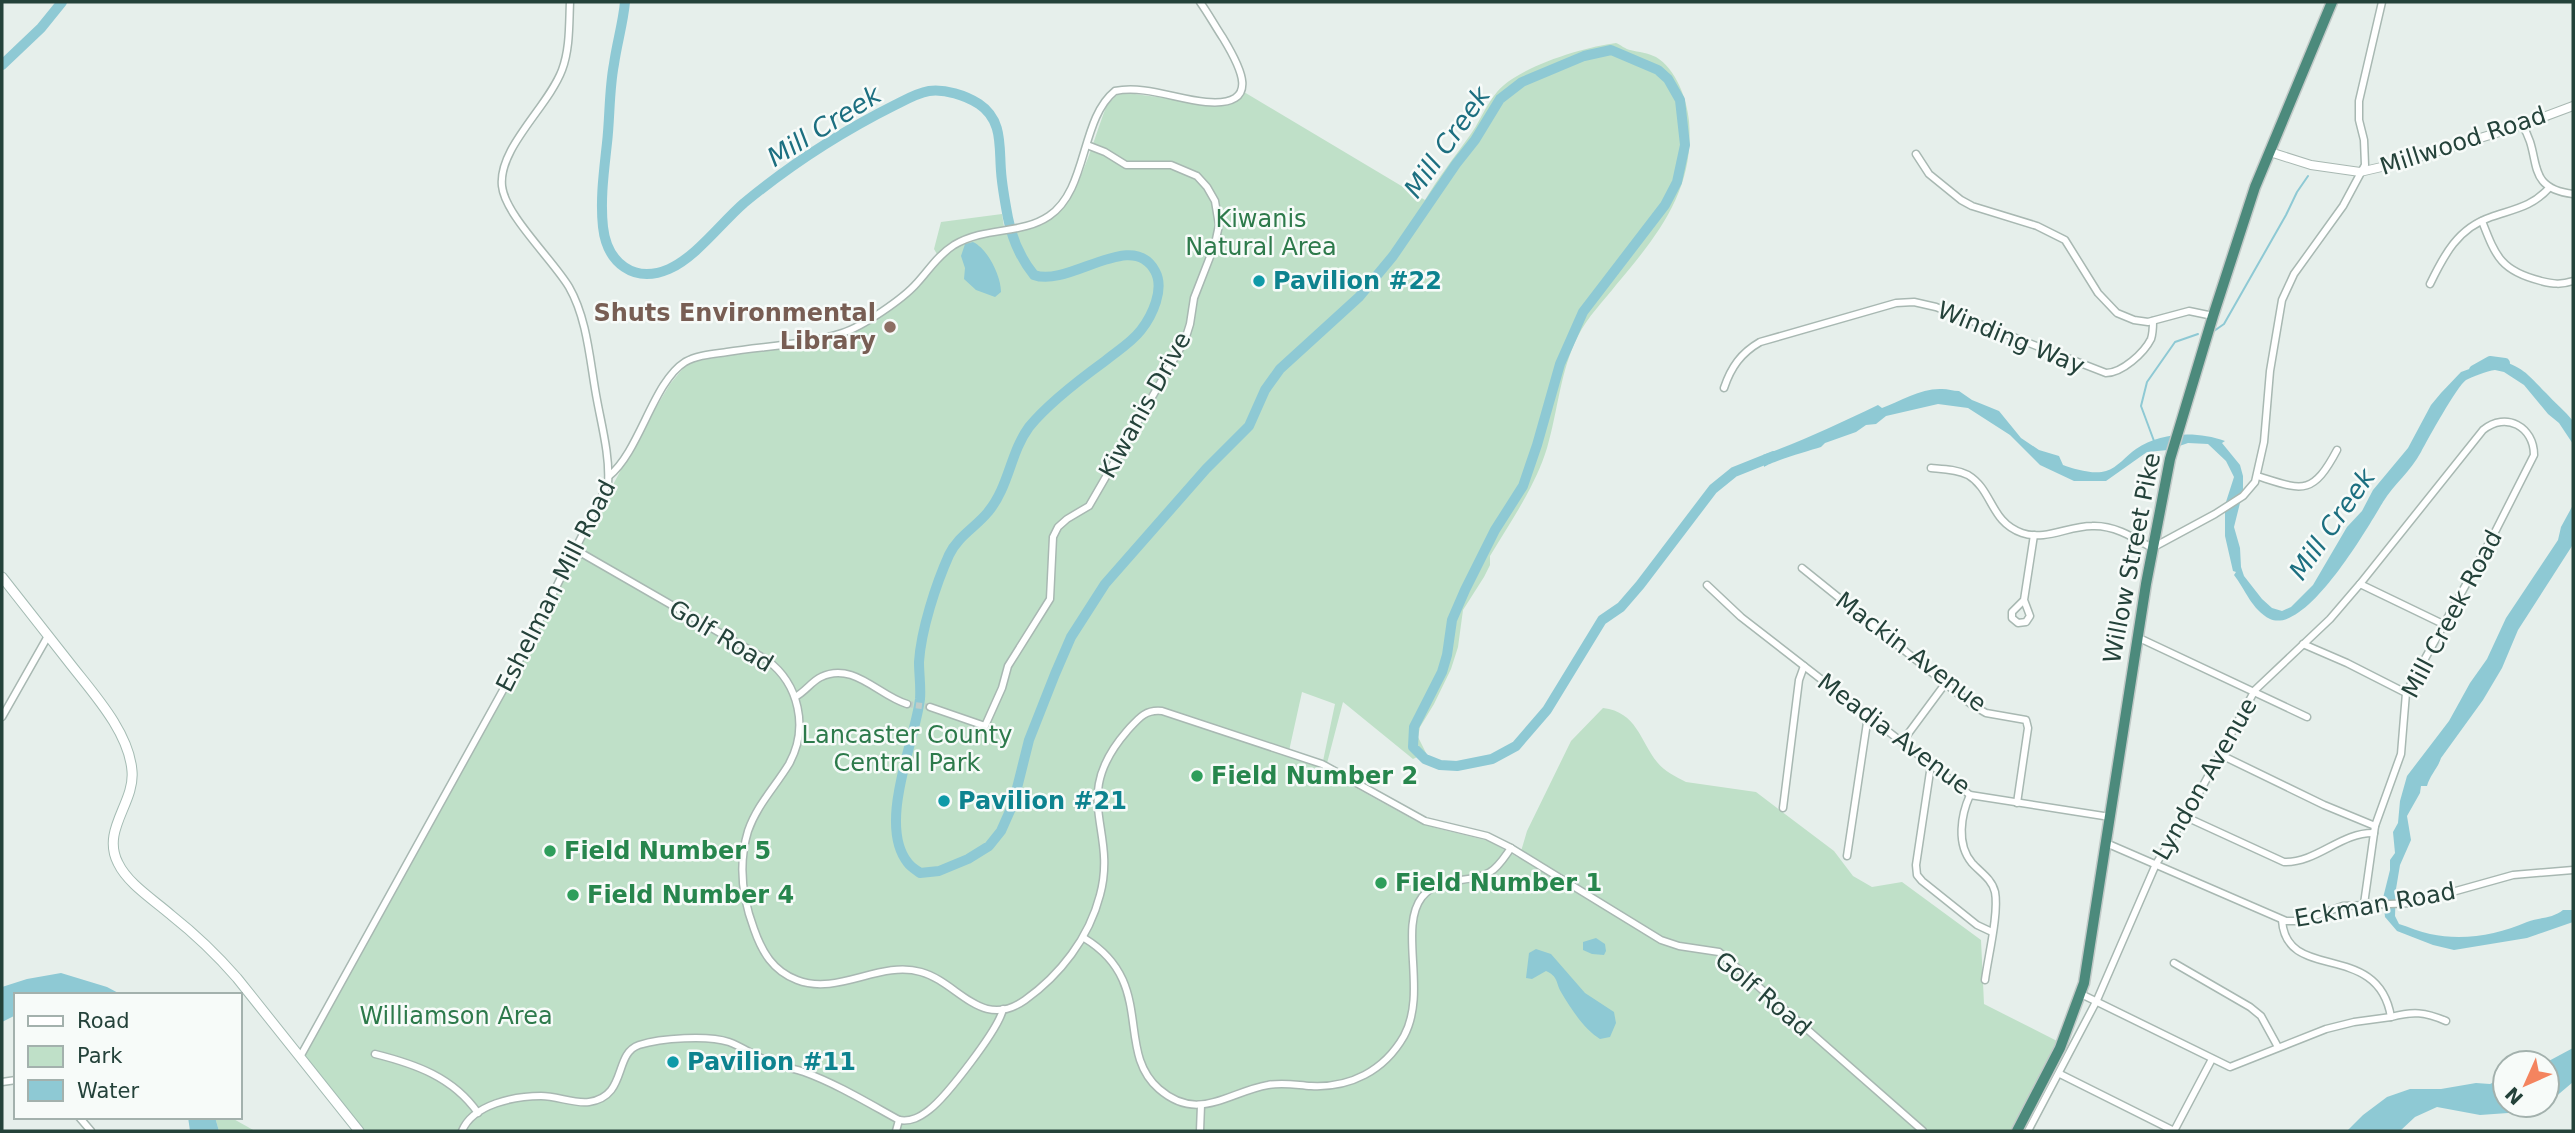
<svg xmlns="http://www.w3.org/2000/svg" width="2575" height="1133" font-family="'DejaVu Sans',sans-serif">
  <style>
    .green { fill: #bfe0c8; fill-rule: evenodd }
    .water { fill: #8ec9d4 }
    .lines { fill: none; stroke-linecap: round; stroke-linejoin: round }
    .stream { stroke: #8ec9d4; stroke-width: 2 }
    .river { stroke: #8ec9d4; stroke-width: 10 }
    .minor-tunnel { stroke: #bfccc8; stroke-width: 6; stroke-dasharray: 6 3; stroke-linecap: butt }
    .minor-casing { stroke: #a8b8b2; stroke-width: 9 }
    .tertiary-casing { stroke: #a8b8b2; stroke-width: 10 }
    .secondary-casing { stroke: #a4bbb3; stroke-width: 11 }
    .trunk-casing { stroke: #c2cac8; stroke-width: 13 }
    .minor { stroke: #fff; stroke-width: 6 }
    .tertiary { stroke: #fff; stroke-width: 8 }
    .secondary { stroke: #fff; stroke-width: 9 }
    .trunk { stroke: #4c8a7c; stroke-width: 10 }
    .culture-dot { fill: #0f9aa8; stroke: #f7fbf9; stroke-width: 2.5 }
    .education-dot { fill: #8d6e63; stroke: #f7fbf9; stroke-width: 2.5 }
    .leisure-dot { fill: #2e9e5b; stroke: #f7fbf9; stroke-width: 2.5 }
    .labels { text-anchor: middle; stroke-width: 5; stroke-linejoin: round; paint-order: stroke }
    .street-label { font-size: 24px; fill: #24423a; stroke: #f7fbf9 }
    .park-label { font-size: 24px; fill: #2d7a4b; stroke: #f7fbf9 }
    .culture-label { font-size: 24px; font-weight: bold; fill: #0d838f; stroke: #f7fbf9; text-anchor: start }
    .education-label { font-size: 24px; font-weight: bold; fill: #785e54; stroke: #f7fbf9; text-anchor: end }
    .leisure-label { font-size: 24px; font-weight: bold; fill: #27864d; stroke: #f7fbf9; text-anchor: start }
    .water-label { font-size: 26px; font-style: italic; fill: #1c6f80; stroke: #f7fbf9 }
  </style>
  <rect width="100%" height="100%" fill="#e6efeb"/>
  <g class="green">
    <path d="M1616 43C1621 45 1625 49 1630 50 1639 52 1648 53 1656 57 1676 69 1687 99 1689 121 1695 190 1658 235 1616 285 1603 302 1588 316 1578 336 1560 371 1558 411 1547 448 1535 487 1511 521 1490 556V565L1484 577 1463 610 1458 647 1451 669 1434 704 1420 727 1418 737 1426 753 1413 759 1343 702 1325 771 1416 821 1436 828 1489 841 1519 858 1527 831 1571 741 1603 708C1637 712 1640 741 1657 762 1664 771 1676 777 1686 782L1756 792 1834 851 1853 876 1872 887 1902 882 1981 940 1984 1004 2059 1042 2011 1131H363L304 1058 643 429 670 384 685 366 696 361 837 338 851 333 865 326 911 293 940 259 934 249 941 222 1002 214 1005 233C1017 231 1031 230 1042 225 1079 206 1092 141 1107 105L1117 95 1127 93 1218 105 1234 101 1244 92 1425 200C1438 178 1453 159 1468 138 1479 124 1485 106 1497 92 1517 67 1584 47 1616 43ZM1302 692 1335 704 1323 761 1289 751Z"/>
    <polygon points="215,1117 230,1117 255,1131 219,1131"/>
  </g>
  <g class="water">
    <path d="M973 242C988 249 1001 276 1001 292L995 297 976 290 964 279 965 268 961 256 965 244Z"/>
    <path d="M2497 359C2525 368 2527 374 2546 393 2555 403 2565 411 2573 421V444L2559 423 2548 414 2524 385 2504 372 2495 370C2487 371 2472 377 2466 380 2457 386 2428 439 2421 452 2411 471 2394 484 2383 502 2368 527 2306 635 2270 619 2252 610 2245 589 2234 575L2236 572 2233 571 2225 536V505L2234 477 2226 461 2208 444 2188 443 2168 450 2147 452 2106 481H2074L2040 465 2010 435 1968 408 1938 404 1886 416 1876 424 1866 425 1856 432 1825 443 1821 447C1808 451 1773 461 1764 467L1763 455C1803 441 1840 423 1878 405L1882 408C1901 401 1921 388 1942 389 1948 389 1953 391 1959 391L1972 400 1999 411 2021 438 2039 450 2059 456 2063 465C2074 469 2094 475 2106 471 2117 468 2127 455 2136 449 2161 432 2197 431 2225 441L2222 443 2240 465 2243 476V491L2234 527 2240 548 2241 567 2244 576 2262 599 2272 608 2282 611 2291 607 2313 585 2347 527 2362 511 2373 490 2408 448 2431 405 2441 393 2461 372Z"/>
    <path d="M2573 505 2572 546 2518 630 2502 668 2483 700 2441 758C2438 768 2430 775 2427 786H2421L2420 793 2407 816 2411 840 2400 865 2396 889 2395 916 2399 924C2409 927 2420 932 2430 934 2463 941 2497 935 2527 922 2539 917 2552 919 2563 910H2573V922L2527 938 2454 950 2433 945 2397 931 2385 917 2383 898 2390 870V860L2395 853 2393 832 2398 823 2400 801 2407 776 2449 721 2470 683 2487 659 2506 618 2558 540 2561 527Z"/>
    <polygon points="1596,938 1605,944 1606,951 1604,955 1592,954 1583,950 1583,942"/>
    <path d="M1536 949 1551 954 1585 993 1614 1012 1616 1023 1610 1037 1600 1039C1584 1029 1571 1009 1561 992 1556 983 1558 976 1546 971L1532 979 1526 978 1529 953Z"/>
    <polygon points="61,973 107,987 122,995 16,995 16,1015 2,1022 2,987 27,979"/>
    <polygon points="2573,1048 2573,1082 2547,1104 2547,1063 2545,1063"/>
    <polygon points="2505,1077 2505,1105 2545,1105 2508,1113 2480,1115 2437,1107 2415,1117 2400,1131 2347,1131 2363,1115 2387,1097 2410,1089 2441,1089 2476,1083 2490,1084"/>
    <polygon points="188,1117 215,1117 219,1131 190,1131"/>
  </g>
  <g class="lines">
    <g class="stream">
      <polyline points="2214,331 2224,324 2286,215 2297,192 2308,176"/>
      <polyline points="2154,441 2141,406 2147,382 2175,342 2198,334"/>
    </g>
    <g class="river">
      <path d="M625 2C623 23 617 43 614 64 609 90 610 117 607 143 604 171 600 199 603 227 607 263 634 284 669 269 696 257 721 223 744 203 790 165 841 132 895 105 905 100 917 93 929 91 945 89 965 95 979 104 1003 120 999 146 1001 171 1002 186 1005 202 1008 218 1012 238 1021 259 1034 275 1069 288 1132 228 1155 271 1165 289 1152 316 1141 330 1131 343 1117 351 1105 361 1083 377 1046 406 1029 427 1010 453 1009 487 988 512 976 527 958 536 949 555 936 584 921 630 919 662 919 674 921 686 920 699 915 741 877 825 908 863 911 867 916 870 920 873L939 871 968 859 989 846 1001 831 1013 804 1029 740 1055 674 1071 637 1105 584 1206 469 1249 426 1265 390 1280 369 1359 297 1393 256 1456 164 1475 140 1500 99 1522 82 1584 56 1611 50 1658 70 1668 79 1680 100 1685 145 1677 182 1665 205 1583 312 1560 364 1537 445 1523 486 1495 530 1465 590 1452 620 1447 655 1442 672 1414 727 1413 747 1425 759 1440 765 1457 766 1492 759 1516 746 1547 710 1602 620 1621 607 1640 585 1713 489 1734 472 1774 456"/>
      <polyline points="2,65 41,28 62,2"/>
      <polyline points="2474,370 2490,361 2505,363"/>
    </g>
    <polyline class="minor-tunnel" points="907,704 930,707"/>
    <g class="minor-casing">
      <g id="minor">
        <path d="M2522 125C2543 156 2523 188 2573 194"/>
        <polyline points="1916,154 1929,174 1961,200 1972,206 2037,226 2065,240 2098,293 2117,313 2134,320 2148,322 2189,311 2213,316"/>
        <path d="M2482 221C2496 257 2501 271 2541 281 2553 284 2561 285 2573 281"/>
        <path d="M2430 284C2444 255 2458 228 2491 217 2514 209 2532 207 2549 188"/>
        <path d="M1724 388C1731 367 1741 353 1760 342L1896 303 1914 302 1936 307 2106 373C2122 373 2144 353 2151 339 2153 333 2153 327 2153 321"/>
        <path d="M1931 468C1943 469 1956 469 1968 475 1993 490 1990 522 2022 533 2046 541 2068 526 2092 526 2114 525 2133 537 2152 548L2215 514 2243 496 2255 482 2264 442 2270 371 2282 300 2294 274 2343 206 2365 165 2364 140 2359 120V101L2382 2"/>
        <path d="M609 476C640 451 653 382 685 362 697 355 713 354 727 352 764 346 806 345 842 333 862 327 903 299 917 283 929 270 938 255 954 245 987 226 1021 235 1049 216 1088 190 1080 119 1115 91 1144 85 1176 99 1206 102 1263 107 1240 66 1223 38 1215 26 1208 13 1200 2"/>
        <path d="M2257 476C2302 490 2312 497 2337 450"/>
        <path d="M576 550 767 660C799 684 809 728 789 764 775 787 757 805 748 831 738 864 742 897 754 929 762 952 773 971 797 980 838 996 880 960 921 972 958 982 981 1031 1025 1000 1060 975 1089 938 1100 895 1118 828 1069 798 1127 731 1138 719 1145 709 1162 711L1322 764 1425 821 1487 836 1511 848 1661 940 1679 946 1719 952 1923 1131"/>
        <polyline points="1802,568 1972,705 1986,713 2026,720 2028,728 2017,803"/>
        <polyline points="2360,584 2443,624"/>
        <polyline points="1707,585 1741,617 1970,795 2110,817"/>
        <polyline points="2024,600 2012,612 2012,618 2018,623 2026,622 2030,616 2024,600 2034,535"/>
        <polyline points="2137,637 2307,717"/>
        <polyline points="2303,644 2347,663 2406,693"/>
        <path d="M795 697C805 692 812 681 821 677 853 661 879 696 907 704"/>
        <polyline points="930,707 985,726 1002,688 1008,666 1050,599 1053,537 1058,527 1067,519 1089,506 1185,340 1190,324 1194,298 1215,244 1219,225 1215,201 1207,187 1197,176 1171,165 1126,165 1105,152 1087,145"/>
        <polyline points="2,717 48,636"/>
        <polyline points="1902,742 1945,684"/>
        <polyline points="2219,754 2324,805 2375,826"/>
        <polyline points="1931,765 1916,865 1917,875 1922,881 1977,925 1992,932"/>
        <path d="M1970 795C1961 815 1956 844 1972 863 1980 872 1992 879 1995 892 1999 913 1988 957 1985 980"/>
        <polyline points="1783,808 1799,680 1804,666"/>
        <path d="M2186 817 2284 862C2317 863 2341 832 2374 833"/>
        <polyline points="2106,843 2286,921 2301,921 2343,906 2413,903 2513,875 2573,870"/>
        <polyline points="1847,856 1868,716"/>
        <path d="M1084 938C1157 982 1114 1050 1159 1089 1198 1123 1228 1092 1268 1085 1283 1082 1296 1085 1311 1086 1350 1088 1384 1071 1404 1036 1428 992 1398 928 1422 897 1441 874 1468 885 1490 872 1499 867 1505 856 1511 848"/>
        <polyline points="2174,963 2250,1007 2261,1016 2278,1047"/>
        <path d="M2081 994 2230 1067 2326 1029 2354 1022 2391 1017C2378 939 2286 984 2282 920"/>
        <path d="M2391 1017C2413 1011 2425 1012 2446 1021"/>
        <path d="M375 1054C415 1064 453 1077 478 1113"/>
        <path d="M300 1057 518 663 608 484C610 457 602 427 597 400 590 364 588 320 569 287 553 260 505 215 502 186 498 148 548 107 562 70 570 49 569 24 570 2"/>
        <polyline points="2060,1074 2174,1131 2212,1059"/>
        <polyline points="2,1082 16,1080"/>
        <polyline points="79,1117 91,1131"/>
        <path d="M899 1120C911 1122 920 1117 929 1110 946 1097 999 1029 1003 1009"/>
        <path d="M462 1131C473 1104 515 1096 541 1096 557 1096 574 1104 589 1102 628 1096 613 1054 639 1045 661 1038 708 1035 729 1042 743 1047 754 1056 768 1061 779 1066 792 1068 804 1072 837 1084 868 1103 899 1120L896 1131"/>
        <polyline points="1200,1131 1201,1105"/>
        <path d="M2028 1131 2097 1000 2156 864 2193 804 2255 690 2330 619 2360 584 2483 430C2506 411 2534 427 2534 455L2495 532 2406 693 2401 754 2375 826 2364 904"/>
      </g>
    </g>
    <g class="tertiary-casing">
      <polyline id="tertiary" points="2270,152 2311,165 2360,172 2403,162 2522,125 2573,106"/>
    </g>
    <g class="secondary-casing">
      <path id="secondary" d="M2 577C24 605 46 633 68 661 91 691 129 731 132 771 135 803 101 830 118 863 128 884 154 900 171 915 195 934 217 955 237 978L359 1131"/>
    </g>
    <g class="trunk-casing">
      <polyline id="trunk" points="2017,1131 2060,1048 2084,983 2146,584 2170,459 2213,316 2255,187 2332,2"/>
    </g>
    <use href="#minor" class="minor"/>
    <use href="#tertiary" class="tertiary"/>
    <use href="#secondary" class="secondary"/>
    <use href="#trunk" class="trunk"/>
  </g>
  <g class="culture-dot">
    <circle cx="1259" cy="281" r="7"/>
    <circle cx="944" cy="801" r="7"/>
    <circle cx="673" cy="1062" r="7"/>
  </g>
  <circle class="education-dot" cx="890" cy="327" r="7"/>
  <g class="leisure-dot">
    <circle cx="1197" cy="776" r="7"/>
    <circle cx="550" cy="851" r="7"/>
    <circle cx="1381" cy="883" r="7"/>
    <circle cx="573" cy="895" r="7"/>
  </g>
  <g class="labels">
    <g class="street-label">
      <text transform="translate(2463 141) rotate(-18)" y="8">Millwood Road</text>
      <text transform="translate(2011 338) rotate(22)" y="8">Winding Way</text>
      <text transform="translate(1145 405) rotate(-61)" y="8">Kiwanis Drive</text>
      <text transform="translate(2132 558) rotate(-79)" y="8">Willow Street Pike</text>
      <text transform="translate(556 586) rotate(-63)" y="8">Eshelman Mill Road</text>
      <text transform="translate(2452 614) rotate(-62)" y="8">Mill Creek Road</text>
      <text transform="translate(721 636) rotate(31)" y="8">Golf Road</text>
      <text transform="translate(1911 652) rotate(37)" y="8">Mackin Avenue</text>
      <text transform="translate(1894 734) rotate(37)" y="8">Meadia Avenue</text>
      <text transform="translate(2205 779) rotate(-60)" y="8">Lyndon Avenue</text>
      <text transform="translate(2375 905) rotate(-10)" y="8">Eckman Road</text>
      <text transform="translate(1763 994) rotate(40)" y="8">Golf Road</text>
    </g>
    <g class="park-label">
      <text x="1261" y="227">Kiwanis<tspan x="1261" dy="28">Natural Area</tspan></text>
      <text x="907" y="743">Lancaster County<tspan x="907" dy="28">Central Park</tspan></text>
      <text x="456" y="1024">Williamson Area</text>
    </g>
    <g class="culture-label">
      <text x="1273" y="289">Pavilion #22</text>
      <text x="958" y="809">Pavilion #21</text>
      <text x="687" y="1070">Pavilion #11</text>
    </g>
    <g class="education-label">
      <text x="876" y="321">Shuts Environmental<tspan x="876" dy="28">Library</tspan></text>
    </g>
    <g class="leisure-label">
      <text x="1211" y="784">Field Number 2</text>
      <text x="564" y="859">Field Number 5</text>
      <text x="1395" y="891">Field Number 1</text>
      <text x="587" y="903">Field Number 4</text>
    </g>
    <g class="water-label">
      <text transform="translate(824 126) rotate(-32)" y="9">Mill Creek</text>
      <text transform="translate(1447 142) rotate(-55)" y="9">Mill Creek</text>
      <text transform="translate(2332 524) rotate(-55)" y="9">Mill Creek</text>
    </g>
  </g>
  <rect width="2575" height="1133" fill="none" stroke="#24423a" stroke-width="7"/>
  <rect x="14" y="993" width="228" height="126" fill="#f7fbf9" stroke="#a3b1ad" stroke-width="2"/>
  <rect x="28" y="1016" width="35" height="10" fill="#ffffff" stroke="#a3b1ad" stroke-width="2"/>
  <text x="77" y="1028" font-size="21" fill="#24423a">Road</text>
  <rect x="28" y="1046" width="35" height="21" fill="#bfe0c8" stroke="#a3b1ad" stroke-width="2"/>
  <text x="77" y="1063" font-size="21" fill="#24423a">Park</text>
  <rect x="28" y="1080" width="35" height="21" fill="#8ec9d4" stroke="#a3b1ad" stroke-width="2"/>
  <text x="77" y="1098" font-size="21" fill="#24423a">Water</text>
  <g transform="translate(2526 1084) rotate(225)"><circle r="33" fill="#f7fbf9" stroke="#a3b1ad" stroke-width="2"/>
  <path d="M0-5L12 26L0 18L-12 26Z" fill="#f4845f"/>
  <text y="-10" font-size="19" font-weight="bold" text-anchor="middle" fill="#24423a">N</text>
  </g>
</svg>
